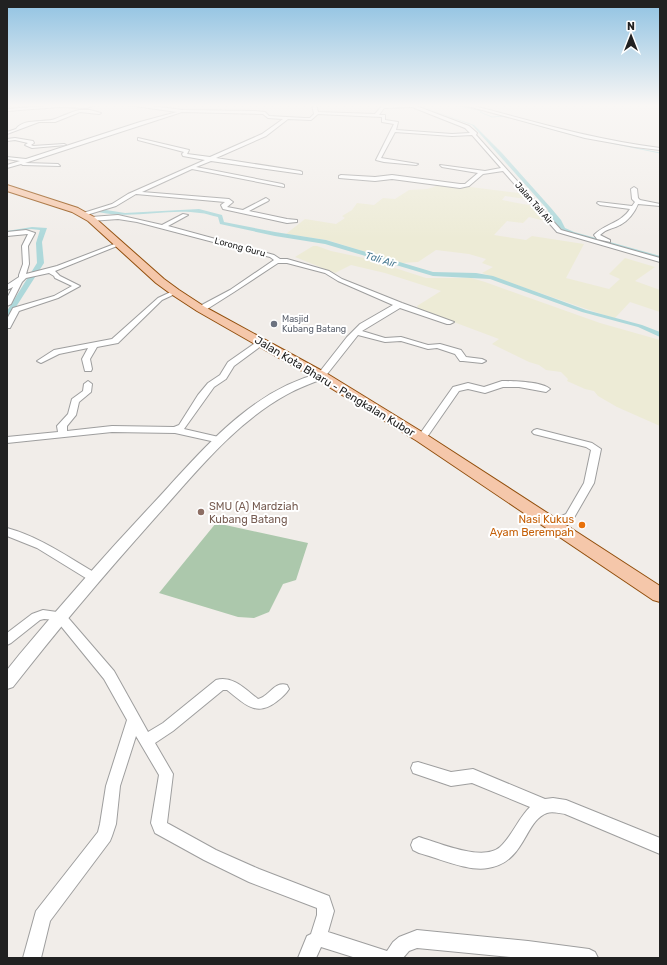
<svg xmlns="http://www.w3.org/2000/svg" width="667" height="965" font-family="Rubik,sans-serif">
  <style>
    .farmland { fill: #edebd6 }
    .cemetery { fill: #acc8ac }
    .water { fill: #add8da }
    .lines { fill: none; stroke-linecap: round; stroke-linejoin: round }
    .stream { stroke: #add8da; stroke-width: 1 }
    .canal { fill: #add8da; fill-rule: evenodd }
    .minor-casing { stroke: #9e9e9e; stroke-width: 2 }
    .tertiary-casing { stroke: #9e9e9e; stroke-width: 2 }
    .primary-casing { stroke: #924f0d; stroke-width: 2 }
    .minor { fill: #fff; fill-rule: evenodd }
    .tertiary { fill: #fff; fill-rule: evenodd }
    .primary { fill: #f5c7aa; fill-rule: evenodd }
    .worship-dot { fill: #6b7280; stroke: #fff; stroke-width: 1.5 }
    .education-dot { fill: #8d6e63; stroke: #fff; stroke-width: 1.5 }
    .food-dot { fill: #e8710a; stroke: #fff; stroke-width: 1.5 }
    .labels { text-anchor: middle; stroke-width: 4; stroke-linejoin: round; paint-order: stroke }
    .far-street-label { font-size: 9px; fill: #212121; stroke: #fff }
    .far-worship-label { font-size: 9px; fill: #5b616d; stroke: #fff; text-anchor: start }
    .far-water-label { font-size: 10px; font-style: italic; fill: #4a7b93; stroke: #fff }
    .street-label { font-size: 11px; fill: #212121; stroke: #fff }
    .education-label { font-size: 11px; fill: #785e54; stroke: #fff; text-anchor: start }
    .food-label { font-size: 11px; fill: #c56008; stroke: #fff; text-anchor: end }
  </style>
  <rect width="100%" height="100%" fill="#f1ede9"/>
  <g class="farmland">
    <polygon points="439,183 527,194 534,200 505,196 502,200 539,207 553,223 529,217 523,223 507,221 494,235 526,240 532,236 584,244 566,278 609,289 620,279 609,274 625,258 655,267 635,281 660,290 660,312 630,302 615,318 604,315 482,273 493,267 482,263 486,259 469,254 436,250 418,262 402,263 327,240 286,234 305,219 336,224 345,218 342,216 352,210 357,203 374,205 383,198 395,199 409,190 427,189 434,187"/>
    <polygon points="313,246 317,246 331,251 364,258 426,278 471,278 485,282 600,323 660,340 660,426 617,407 598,396 594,391 585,389 567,381 568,379 561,372 546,370 539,365 529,362 492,344 499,339 419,309 417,306 441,291 385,273 351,265 335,273 295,257"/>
  </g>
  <polygon class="cemetery" points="216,523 308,543 296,580 283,584 269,612 254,618 238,617 159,593"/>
  <g class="water">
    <polygon points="414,104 474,125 502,153 551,208 561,220 565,228 574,232 660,256 660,258 564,231 554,223 547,209 472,125"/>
    <polygon points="32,227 47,228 42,242 44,263 7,321 7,311 37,263 36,243 40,230 31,229 7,233 7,231"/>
  </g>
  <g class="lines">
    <g class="stream">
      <polyline points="451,104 482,111 480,112 492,117 504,116 577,136"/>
      <polyline points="611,143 660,153"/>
    </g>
    <path class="canal" d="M100 209 125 213 199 209 222 215 224 222 275 232 326 240 433 272 476 273 493 276 586 310 642 325 660 332V337L638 327 582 312 490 279 433 276 325 244 275 236 220 224 218 217C212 216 206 213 200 213 165 208 134 220 98 212V210Z"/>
    <g class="minor-casing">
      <g id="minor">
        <polygon points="91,104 98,104 87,108 59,107 7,111 7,109 59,105 87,106"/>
        <path d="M121 104H135L183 110 255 111 265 112 269 116 305 118H310L314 114 312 104H316L318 112 375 114 382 106 411 104 469 126 477 133 476 135 561 230 660 258V262L557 232 503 171 483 174 469 186 460 188 392 179 375 181 339 178V176L341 175 375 177 392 175 460 184H465L478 173 442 167 440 165 485 171 501 168 472 135 452 136 395 132 381 158 418 164 416 165 384 162 376 160 394 124 382 122V117L318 114 311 120 288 119 266 136 216 158 300 171 302 172V174L211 161 196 167 282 184 284 185V187L192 169 142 192 229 199 233 202 227 207 243 210 266 198 269 200 268 201 249 211 287 219 297 220V222L287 223 223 209 221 205 225 202 136 194 116 206 83 216 80 214 112 204 128 194 205 160 183 156 182 154 184 152 138 140V138L189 150 187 154 210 157 262 134 283 119 268 118 263 114 182 112 25 163 58 164 60 166 23 165 21 164 7 168V165L20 161 7 159V157L26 159 140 122 177 112ZM412 107 465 128 470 133 452 134 396 130 398 122 385 120V115H379L384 108Z"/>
        <path d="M460 104H467C531 121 594 140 660 148V150L635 147 585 138Z"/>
        <path d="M79 110H90L101 113 99 114 80 112 55 122H39L7 134V132L16 129C24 118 44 123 55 119 63 116 71 112 79 110Z"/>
        <polygon points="15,138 33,141 34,143 31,145 33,146 64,144 66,145 32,148 25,145 28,143 15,140 7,141 7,139"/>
        <path d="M634 187 637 189 638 198 640 200 660 204V206L638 204C635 212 628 221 620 225 611 230 609 227 600 235L610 240V242L597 239 594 235 595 234C607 223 621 223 630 209L600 205 597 203 598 202 632 206 635 202 632 199 631 189Z"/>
        <polygon points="183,214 188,215 168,226 274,255 280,259 287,259 329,271 342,279 402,303 454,322 450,324 447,324 400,308 362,331 385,338 401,337 428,345 440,344 461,350 466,357 482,359 486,361 482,363 463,361 460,361 455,354 437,348 428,349 401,341 385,342 358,335 324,378 318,378 317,376 318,374 347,337 360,324 393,305 338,281 325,273 287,263 278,263 234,292 204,311 198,311 198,307 230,290 274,260 270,257 137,222 118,219 91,221 88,219 91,217 118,215 162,225"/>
        <polygon points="26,230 35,233 28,246 29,264 26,274 57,266 117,243 122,244 55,271 60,276 80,286 58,298 19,311 10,328 7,328 7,319 13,308 54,296 72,286 55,278 54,276 49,273 26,278 22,282 11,304 7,306 7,298 13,287 7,290 7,285 19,277 19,275 23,264 22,246 28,234 7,236 7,232"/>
        <polygon points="175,290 177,291 177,293 162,300 118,343 97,347 90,359 92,369 91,371 85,371 82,359 88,348 59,354 41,363 37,361 54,350 112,339 158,298"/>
        <polygon points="258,341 264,341 265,343 234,366 226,379 214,387 184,429 223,438 225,440 223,442 220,443 175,433 112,432 7,443 7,437 58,432 57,426 68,414 72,399 83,391 84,384 88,381 92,384 91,392 79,402 76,415 67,426 67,431 112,426 174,427 179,425 198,395 208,383 220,375 228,362"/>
        <path d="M502 381C514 381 542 382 550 389L546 392 519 387H503L485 393 468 389 459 391 425 440H419L417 438 453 387 468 383 484 387Z"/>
        <polygon points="537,429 592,443 601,449 594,483 575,516 574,518 553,527 548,524 549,522 566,514 584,483 591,450 586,447 534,434 532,432 534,430"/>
        <path d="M7 528C40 537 68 557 97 574L99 577 97 580H89L37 548 7 536Z"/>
        <path d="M43 610 64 613 114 671 148 732 163 723 216 680C233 675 246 690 258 699 269 697 274 681 287 685L289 689C286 694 280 699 276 702 255 718 243 702 227 690H223L173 731 155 743 173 774 167 823 216 850 259 869 329 896 334 911 328 932 387 951 393 942 399 937 417 930 528 941 589 949 595 952 598 958H520L417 948 409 951 403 958H356L321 947 316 958H298L307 936 311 934 317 915V908L249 882 204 860 155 833 151 823 159 775 136 736 120 786 116 824 112 836 110 841 50 921 41 958H23L36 911 98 832 100 824 106 786 127 720 104 679 56 620 44 619 40 620 11 643 7 645V633L32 614Z"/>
        <path d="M418 762 451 772 473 769 545 799 553 798 566 800 660 838V854L565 814C559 813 552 811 547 813 524 821 526 862 488 868 469 872 438 858 419 853L413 850 411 845 413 840 419 837C439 843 483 862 500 847 512 836 518 819 530 807L472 783 451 786 413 773 411 768 413 763Z"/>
      </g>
    </g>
    <g class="tertiary-casing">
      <path id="tertiary" d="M321 373 326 376 325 378C312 383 298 388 286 395 232 425 194 475 154 519 105 574 58 629 13 687L7 689V670L19 655C60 606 103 557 147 510 197 457 247 391 321 373Z"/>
    </g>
    <g class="primary-casing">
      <polygon id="primary" points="7,185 78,208 94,217 164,279 179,290 205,307 326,373 427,435 660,586 660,602 653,600 417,441 316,379 197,311 171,294 156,283 88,221 72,212 7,191"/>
    </g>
    <use href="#minor" class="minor"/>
    <use href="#tertiary" class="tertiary"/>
    <use href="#primary" class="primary"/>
  </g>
  <linearGradient id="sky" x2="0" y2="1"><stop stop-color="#90c2e2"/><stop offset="0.44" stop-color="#f9f7f5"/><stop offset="1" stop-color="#f9f7f5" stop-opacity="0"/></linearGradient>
  <rect width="667" height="239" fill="url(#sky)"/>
  <circle class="worship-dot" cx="274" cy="324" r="4"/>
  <circle class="education-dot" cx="201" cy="512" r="4"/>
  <circle class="food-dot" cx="582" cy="525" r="4"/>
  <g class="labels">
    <g class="far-street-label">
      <text transform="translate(534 203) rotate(49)" y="3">Jalan Tali Air</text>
      <text transform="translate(240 247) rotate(15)" y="3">Lorong Guru</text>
    </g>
    <g class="far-worship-label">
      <text x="282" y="322">Masjid<tspan x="282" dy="10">Kubang Batang</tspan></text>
    </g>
    <g class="far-water-label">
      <text transform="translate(381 259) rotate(17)" y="4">Tali Air</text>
    </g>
    <g class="street-label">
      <text transform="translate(335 386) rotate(31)" y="4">Jalan Kota Bharu - Pengkalan Kubor</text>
    </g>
    <g class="education-label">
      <text x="209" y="510">SMU (A) Mardziah<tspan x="209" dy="13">Kubang Batang</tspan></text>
    </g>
    <g class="food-label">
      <text x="574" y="523">Nasi Kukus<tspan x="574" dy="13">Ayam Berempah</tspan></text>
    </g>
  </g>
  <rect width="667" height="965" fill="none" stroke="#212121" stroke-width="16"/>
  <g transform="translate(631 36)" stroke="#ffffff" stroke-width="3" paint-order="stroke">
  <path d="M0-3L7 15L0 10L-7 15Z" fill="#212121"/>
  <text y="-6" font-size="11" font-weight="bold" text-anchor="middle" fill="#212121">N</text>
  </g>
</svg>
